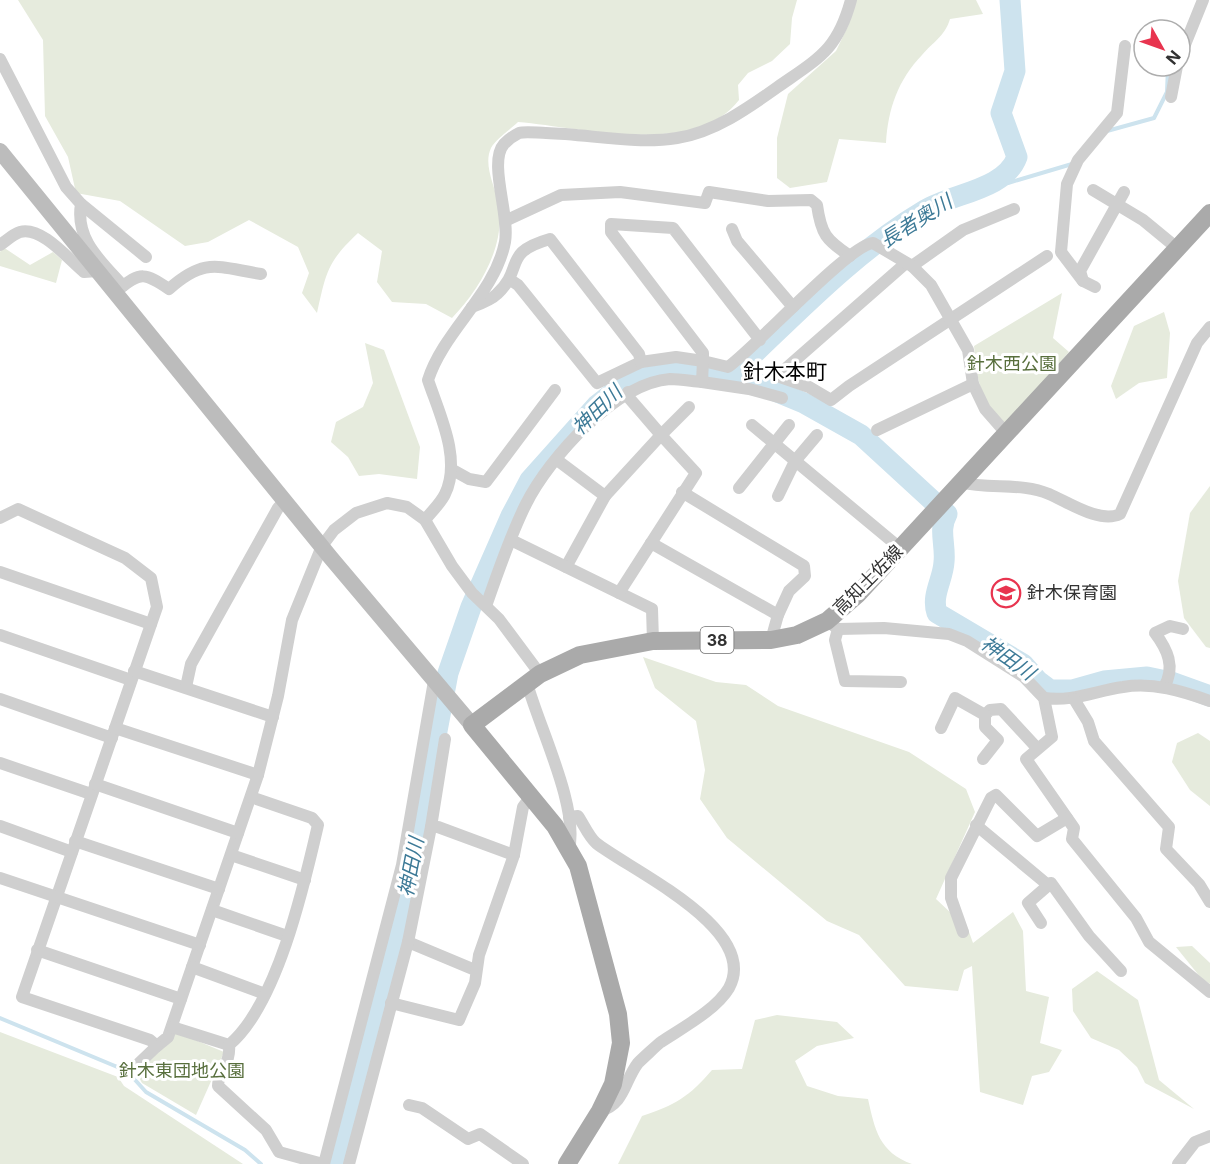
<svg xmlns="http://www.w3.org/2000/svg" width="1210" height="1164" font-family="Inter,'Noto Sans JP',sans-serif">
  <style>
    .green { fill: #e6ebdd }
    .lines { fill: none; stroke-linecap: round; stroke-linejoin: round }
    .stream { stroke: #cde3ee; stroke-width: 4 }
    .river { stroke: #cde3ee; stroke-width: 21 }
    .street { stroke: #cfcfcf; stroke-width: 12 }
    .secondary { stroke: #bcbcbc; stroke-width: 16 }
    .primary { stroke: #aaa; stroke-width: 18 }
    .labels { text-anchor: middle; stroke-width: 6; stroke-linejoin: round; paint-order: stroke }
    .shield { fill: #fff; stroke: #707070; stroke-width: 1.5 }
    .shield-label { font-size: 16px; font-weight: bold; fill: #323232 }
    .park-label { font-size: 18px; fill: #586f3d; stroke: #fff }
    .street-label { font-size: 18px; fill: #323232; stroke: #fff }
    .poi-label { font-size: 18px; fill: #323232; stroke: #fff; text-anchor: start }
    .water-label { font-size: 20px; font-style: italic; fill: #3d7a97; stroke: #fff }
    .quarter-label { font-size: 21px; fill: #000; stroke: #fff }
  </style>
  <rect width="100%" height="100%" fill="#fff"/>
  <g class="green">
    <path d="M18 0H797L792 18 790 44 772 61 748 73 738 85 739 100C695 158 580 127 518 122 511 129 496 139 491 148 483 165 495 186 498 202 507 244 480 289 452 318L426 304 392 302 377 282 382 251 358 233C327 262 326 273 317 313L302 293 309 273 298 247 249 220 208 242 185 246 120 201 76 193 68 157 45 116 43 40Z"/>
    <path d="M855 0H976L983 14 950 19C945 36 933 42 922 55 898 80 888 109 886 143L839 139 827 182 790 188 777 178V138L788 94 836 51 848 26Z"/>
    <polygon points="3,247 30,265 53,252 62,260 56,283 0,266 0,252"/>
    <path d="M1062 293 1053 338 1069 352 1006 425C978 397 978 383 974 346Z"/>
    <polygon points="1164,312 1170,333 1167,378 1139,383 1116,399 1111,386 1134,326"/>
    <polygon points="365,343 384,350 420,447 417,479 379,474 359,476 348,457 331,442 336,422 363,407 373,383"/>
    <polygon points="1210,486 1210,648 1206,647 1184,618 1178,581 1190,513"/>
    <polygon points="643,657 716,682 746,685 778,706 909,752 966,789 975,812 936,899 968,929 973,943 1013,912 1023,931 1026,991 1049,997 1040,1043 1062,1050 1049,1072 1032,1076 1023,1105 980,1092 972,966 964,970 958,991 905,986 859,935 827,921 727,838 700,799 705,770 696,721 655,688"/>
    <polygon points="1198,733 1210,741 1210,806 1190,790 1172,762 1177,743"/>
    <polygon points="1192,946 1210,963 1210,984 1201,978 1176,947"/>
    <polygon points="1097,971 1138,1000 1159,1080 1194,1109 1145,1083 1137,1067 1119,1050 1091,1038 1073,1011 1072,989"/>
    <path d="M777 1015 837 1022 854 1038 817 1046 795 1061 807 1086 838 1096 868 1099C875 1130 879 1152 912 1164H618L642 1116C675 1105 689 1097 712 1070L742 1069 755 1020Z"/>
    <polygon points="0,1032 118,1077 124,1086 243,1164 0,1164"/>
    <polygon points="176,1032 224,1052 196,1115 142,1083 136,1072 171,1041"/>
  </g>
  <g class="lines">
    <g class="stream">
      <polyline points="1107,131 1154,118 1167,92 1168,66"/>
      <polyline points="992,185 1008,183 1072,164"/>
      <polyline points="0,1018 127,1071 146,1092 245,1150 261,1164"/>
    </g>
    <g class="river">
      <path d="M723 378 741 366C799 311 856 251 925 210 953 193 1005 190 1017 157L1001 113 1015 71 1010 0"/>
      <path d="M336 1164 399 931 448 673 471 607 511 516 530 480 597 405 628 381 660 373H685L753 382 804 403 861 435 947 514C938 530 946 545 944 562 943 580 931 595 937 613L1023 664 1038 681 1050 690H1072L1104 681 1147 677 1171 682 1210 696"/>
    </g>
    <g class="street">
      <polyline points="1180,57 1203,0"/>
      <path d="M0 59 66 187 81 204C75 240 101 261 123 286"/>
      <polyline points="1171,97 1177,66"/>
      <polyline points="1093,190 1143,220 1177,248"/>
      <polyline points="81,204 146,257"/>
      <path d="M507 220 561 195 620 192 705 203 709 192 768 201 811 200 817 205C821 234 826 240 850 256"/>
      <polyline points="732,229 737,241 793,307"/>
      <path d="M0 245C6 241 13 234 20 232 42 226 69 260 84 272L97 271"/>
      <polyline points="906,263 784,370 780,377 809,387 831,400 849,386 1047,256"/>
      <polyline points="912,266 963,230 1014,209"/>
      <polyline points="1083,281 1061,252 1067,184 1078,160 1117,113 1125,46"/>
      <polyline points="1095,287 1083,281 1080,271 1124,192"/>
      <path d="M118 290C141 271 145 273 169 289 205 257 217 267 261 274"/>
      <path d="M472 307C480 304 491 300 497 294 525 268 501 253 550 239L639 354 641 362 597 383 518 285 509 279"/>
      <path d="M760 340 673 228 611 224V232L703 353V361L728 367C757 346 849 245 873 243L912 266 931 285 968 350 973 384 985 409 1006 433"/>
      <polyline points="702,382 749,389 782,398"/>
      <polyline points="752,425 900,548"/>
      <polyline points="877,430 973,384"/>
      <polyline points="557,460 605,496 566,567"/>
      <polyline points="451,469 469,479 486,482 555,390"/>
      <path d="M960 482C989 490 1021 482 1049 494 1068 502 1100 524 1120 514L1197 343 1210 327"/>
      <polyline points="739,488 789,425"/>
      <polyline points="682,492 804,566 805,576 789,591 778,615"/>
      <polyline points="605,496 661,435 630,399 628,392"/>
      <polyline points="778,496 795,461 817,435"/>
      <polyline points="0,518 18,509 125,558 151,578 157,607 22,997 150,1040 157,1046 168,1037 258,775 278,696 292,620 322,546 334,530 356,513 387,503 407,507 425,520 452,566 472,593 499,619 540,674"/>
      <path d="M425 520C431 512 441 503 445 494 462 459 439 413 428 380 444 330 495 294 505 242 510 215 488 162 504 144 507 141 515 135 519 133 526 131 538 133 546 133 589 134 635 145 677 138 716 132 751 106 782 84 821 57 838 48 851 0"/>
      <polyline points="511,540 652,609 653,641"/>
      <polyline points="651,543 778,615 771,640"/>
      <polyline points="0,572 151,624"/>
      <polyline points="619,593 696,473 661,435 689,407"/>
      <path d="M486 606C498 572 510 536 526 504 549 458 616 383 670 379 680 379 691 381 702 382L703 361 676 357 641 362"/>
      <polyline points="827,621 838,629 884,628 949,634 967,641 1024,677 1044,698 1052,737 1026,759 1074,828 1072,839 1136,918 1149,942 1210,992"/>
      <polyline points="838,629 835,640 845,681 901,682"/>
      <polyline points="0,635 131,680"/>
      <polyline points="134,671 273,717"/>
      <path d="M527 683C539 727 579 807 569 849"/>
      <polyline points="186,687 191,664 278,508 285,501"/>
      <path d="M1164 687C1176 667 1167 649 1155 633L1170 626 1183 629"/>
      <path d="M1044 698C1072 702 1095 691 1123 687 1153 682 1182 691 1210 701"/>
      <polyline points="0,699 112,738"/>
      <polyline points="1074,699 1088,722 1094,741 1169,827 1166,849 1199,884 1210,902"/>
      <polyline points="985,715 990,710 1001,709 1037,748"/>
      <polyline points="115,728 258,775"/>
      <polyline points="941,728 955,698 985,715 985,727 998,740 983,759"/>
      <polyline points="445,739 431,827 408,942 475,970"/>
      <polyline points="0,763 91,794"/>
      <polyline points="95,784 238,833"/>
      <path d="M569 817 578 816C584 825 589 837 596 843 630 870 761 929 729 988 716 1010 682 1028 661 1042 659 1043 639 1062 638 1063 624 1081 625 1104 600 1111"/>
      <polyline points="976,825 1048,885"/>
      <polyline points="0,826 72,852"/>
      <polyline points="431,827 438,827 514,855"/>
      <polyline points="75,841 219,889"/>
      <polyline points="231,855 305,880"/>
      <polyline points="0,878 200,945"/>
      <polyline points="212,910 287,936"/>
      <polyline points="1041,923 1028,903 1051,883 1089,936 1121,971"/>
      <polyline points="963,932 951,898 951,878 991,798 996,795 1037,836 1067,818"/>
      <polyline points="37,950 181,999"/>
      <polyline points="192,967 265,994"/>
      <polyline points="391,1003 459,1020 475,983 479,955 514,855 523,807 531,796"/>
      <path d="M172 1027 229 1045C277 1005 304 886 318 825L312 818 251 797"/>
      <path d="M229 1045C231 1064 218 1071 218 1086L266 1130 279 1152 323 1164"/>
      <polyline points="136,1066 157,1046"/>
      <polyline points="409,1105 422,1108 468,1139 480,1134 523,1164"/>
      <polyline points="324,1164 402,865 434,681"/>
      <polyline points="349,1164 408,942"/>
      <polyline points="1178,1164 1195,1142 1210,1136"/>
    </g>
    <polyline class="secondary" points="0,151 331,558 472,725"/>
    <polyline class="primary" points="567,1164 600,1111 613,1084 621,1043 618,1014 578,866 555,826 472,725 540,674 580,655 653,641 771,640 797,635 827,621 858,594 1210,213"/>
  </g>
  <defs>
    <g id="school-ring" transform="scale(1.5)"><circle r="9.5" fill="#fff" stroke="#e8344f" stroke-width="1.5"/><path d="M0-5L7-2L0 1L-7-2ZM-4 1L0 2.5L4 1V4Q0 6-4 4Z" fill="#e8344f"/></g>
  </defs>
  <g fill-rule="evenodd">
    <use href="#school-ring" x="1006" y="593"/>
  </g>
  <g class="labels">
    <rect class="shield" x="700.5" y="627" width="33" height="26" rx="4.5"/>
    <g class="shield-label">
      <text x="717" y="646">38</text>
    </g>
    <g class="park-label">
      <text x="1012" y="370">針木西公園</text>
      <text x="182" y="1077">針木東団地公園</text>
    </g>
    <g class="street-label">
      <text transform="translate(868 580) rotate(-45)" y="6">高知土佐線</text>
    </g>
    <g class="poi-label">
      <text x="1027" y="599">針木保育園</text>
    </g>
    <g class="water-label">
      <text transform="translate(916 221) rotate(-32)" y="7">長者奥川</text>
      <text transform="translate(597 410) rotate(-44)" y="7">神田川</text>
      <text transform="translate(1008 658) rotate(35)" y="7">神田川</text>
      <text transform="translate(411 867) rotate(-79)" y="7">神田川</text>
    </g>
    <g class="quarter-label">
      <text x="785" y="379">針木本町</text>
    </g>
  </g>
  <g transform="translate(1162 48) rotate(130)"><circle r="28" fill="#ffffff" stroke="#adadad" stroke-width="1.5"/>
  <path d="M0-4.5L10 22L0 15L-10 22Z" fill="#e8344f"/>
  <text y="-9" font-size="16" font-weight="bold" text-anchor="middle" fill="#323232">N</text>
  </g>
</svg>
